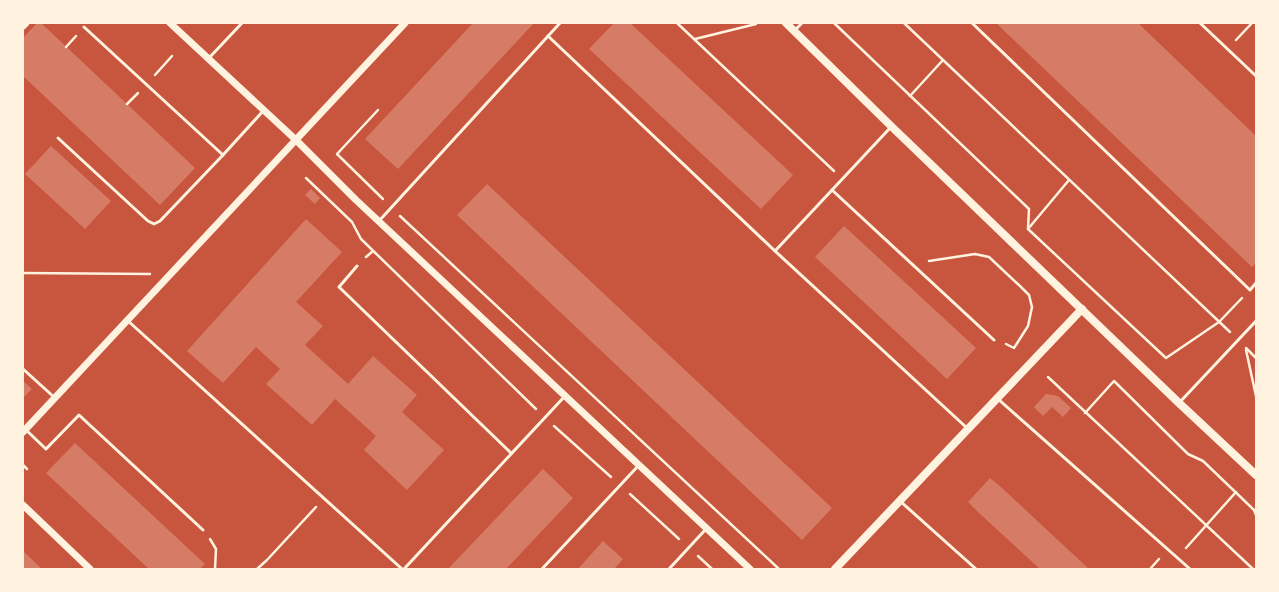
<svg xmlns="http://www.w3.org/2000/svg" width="1279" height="592" font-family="'PT Sans',sans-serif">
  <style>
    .building { fill: #d67c66 }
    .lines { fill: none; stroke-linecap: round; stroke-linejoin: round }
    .path { stroke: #fff3e0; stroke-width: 2.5 }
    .service { stroke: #fff3e0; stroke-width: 3 }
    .tertiary { stroke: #fff3e0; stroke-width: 7 }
    .secondary { stroke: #fff3e0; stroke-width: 8 }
  </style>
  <rect width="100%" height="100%" fill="#c8553d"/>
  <g class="building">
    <polygon points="37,23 41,23 195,168 160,205 23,76 23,38"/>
    <polygon points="473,23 534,23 398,169 365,139"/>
    <polygon points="614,23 630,23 793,175 761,209 589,49"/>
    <polygon points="996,23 1138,23 1256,136 1256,263 1252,267"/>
    <polygon points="51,146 111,201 85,229 25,174"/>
    <polygon points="487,184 832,508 802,540 457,215"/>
    <polygon points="311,189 320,198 315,204 305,195"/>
    <polygon points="306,219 342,252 296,302 323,326 305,345 348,384 373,356 417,395 402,412 444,450 407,490 364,450 376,436 335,399 312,425 266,384 280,369 256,347 223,383 187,351"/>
    <polygon points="844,226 976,348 947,379 815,257"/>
    <polygon points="23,381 32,389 23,398"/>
    <polygon points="1046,394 1058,396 1071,408 1063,417 1052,407 1043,416 1034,407"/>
    <polygon points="75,443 205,564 200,569 149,569 46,473"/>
    <polygon points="543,469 573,498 506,569 448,569"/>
    <polygon points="990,478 1002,488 1089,569 1040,569 979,513 968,502"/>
    <polygon points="603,541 623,559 614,569 578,569"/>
    <polygon points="23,551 42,569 23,569"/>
  </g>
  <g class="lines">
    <g class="path">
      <polyline points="677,23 834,171"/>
      <polyline points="834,23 1029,209 1028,229"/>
      <polyline points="904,23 1230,332"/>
      <polyline points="695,39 756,24"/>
      <polyline points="1236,40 1252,23"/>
      <polyline points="66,47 76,36"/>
      <polyline points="155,75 172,56"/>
      <polyline points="910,96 943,60"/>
      <polyline points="127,104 138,93"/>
      <polyline points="378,110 337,154 383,199"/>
      <polyline points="306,178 352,222 361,239 536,409"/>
      <polyline points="1069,180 1028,229 1166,358 1219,322 1242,298"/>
      <polyline points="400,216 779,569"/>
      <polyline points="366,257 373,251"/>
      <polyline points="929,261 975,254 989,257 1021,287 1029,295 1032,307 1028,326 1014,348 1006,344"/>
      <polyline points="23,273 150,274"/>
      <polyline points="1246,348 1256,358"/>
      <polyline points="1246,350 1256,396"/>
      <polyline points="1048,377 1253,569"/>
      <polyline points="1085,413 1114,381 1188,454 1203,461 1254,510 1256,515"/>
      <polyline points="554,426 611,477"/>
      <polyline points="23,465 27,469"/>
      <polyline points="630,494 679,539"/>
      <polyline points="210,539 216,549 215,569"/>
      <polyline points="1186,548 1236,492"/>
      <polyline points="698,556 712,569"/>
      <polyline points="257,569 267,560 316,507"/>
      <polyline points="1150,569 1159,559"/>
    </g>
    <g class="service">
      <polyline points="972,23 1250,290 1256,283"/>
      <polyline points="1200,23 1256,76"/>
      <polyline points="84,27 223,155 264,110"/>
      <polyline points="795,30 802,23"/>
      <polyline points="548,36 775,251 967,428"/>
      <polyline points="209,58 242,23"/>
      <polyline points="58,138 148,221 154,224 160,221 223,155"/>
      <polyline points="832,190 994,340"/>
      <polyline points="379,221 560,23"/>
      <polyline points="775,251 890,128"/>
      <polyline points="357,266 339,287 511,453"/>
      <polyline points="127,320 402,569"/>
      <polyline points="23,369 55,398"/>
      <polyline points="998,399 1190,569"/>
      <polyline points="1179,403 1256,321"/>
      <polyline points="25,429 46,449 79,415 203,530"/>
      <polyline points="900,501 976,569"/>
      <polyline points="404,569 565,396"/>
      <polyline points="542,569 639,465"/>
      <polyline points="669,569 706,529"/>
    </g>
    <g class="tertiary">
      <polyline points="170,23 296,140 356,200 750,569"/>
      <polyline points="23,26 26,23"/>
      <polyline points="23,432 405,23"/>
      <polyline points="23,505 90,569"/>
    </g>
    <g class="secondary">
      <polyline points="786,23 891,126 1179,403 1256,475"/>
      <polyline points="835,569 1082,309"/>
    </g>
  </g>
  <rect width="1279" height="592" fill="none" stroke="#fff3e0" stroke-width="48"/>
</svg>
